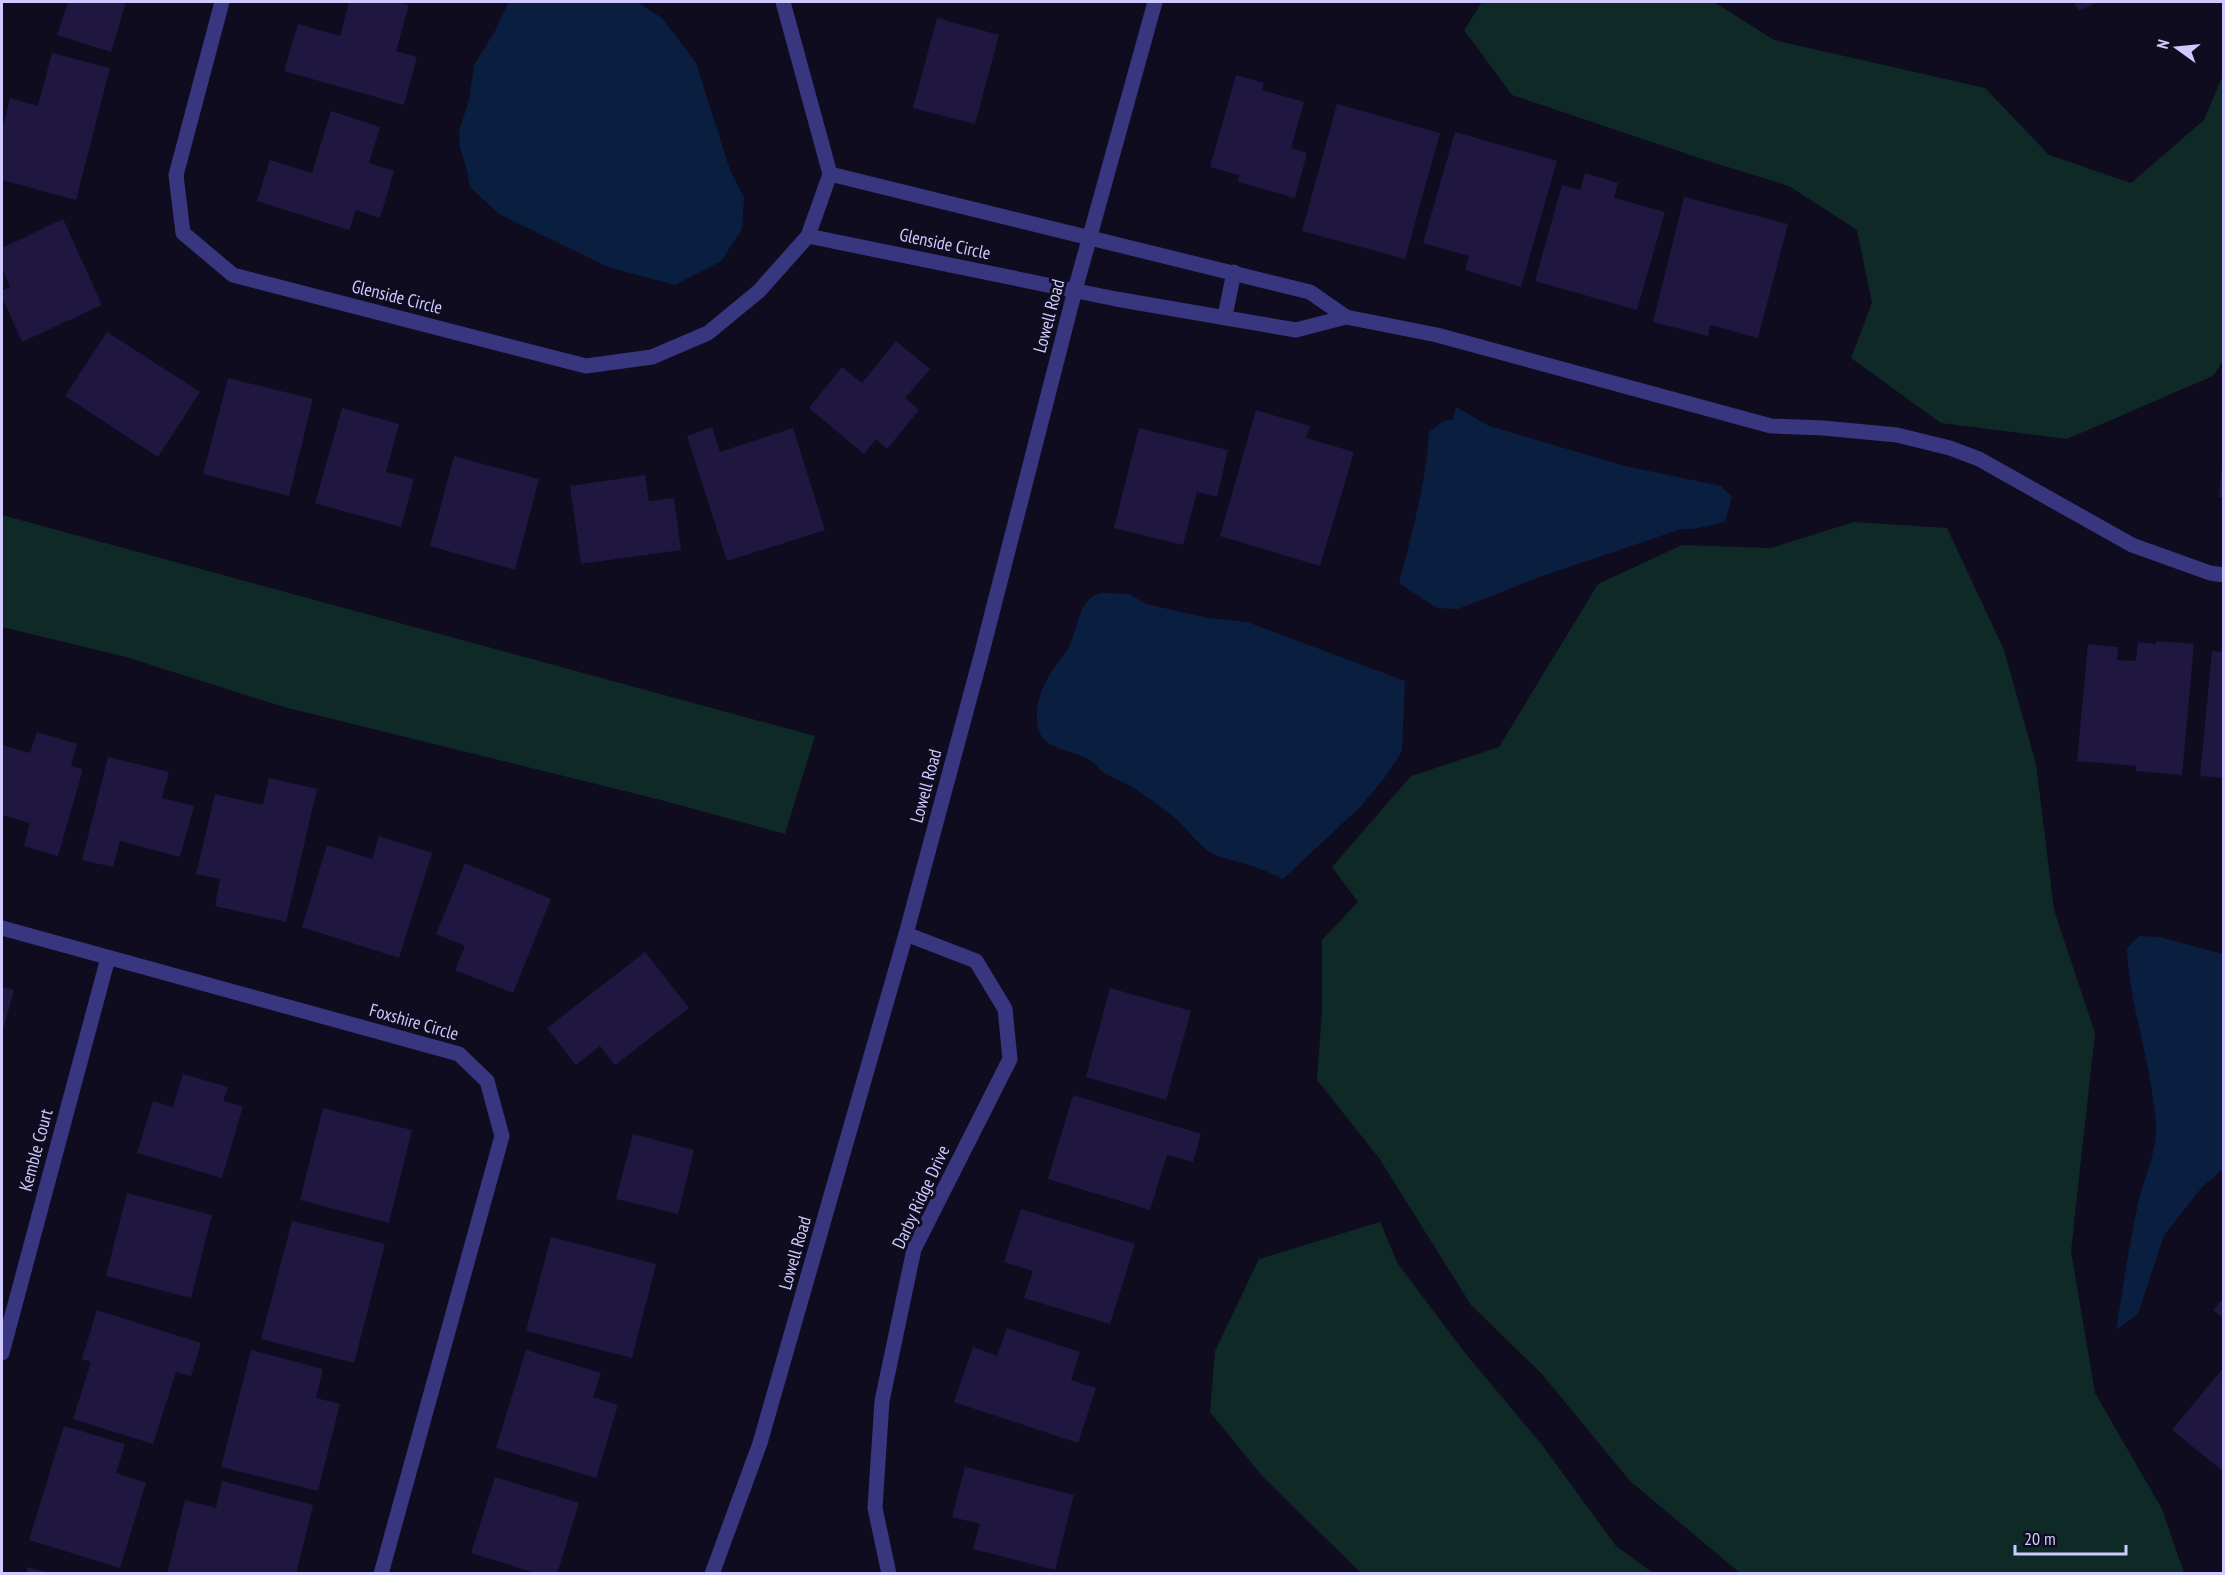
<svg xmlns="http://www.w3.org/2000/svg" width="2225" height="1575" font-family="'PT Sans Narrow',sans-serif">
  <style>
    .green { fill: #0f2927 }
    .water { fill: #0a1f40 }
    .building { fill: #1f1740 }
    .lines { fill: none; stroke-linecap: round; stroke-linejoin: round }
    .minor { stroke: #37367f; stroke-width: 15 }
    .labels { text-anchor: middle; stroke-width: 6; stroke-linejoin: round; paint-order: stroke }
    .street-label { font-size: 18px; fill: #cecaff; stroke: #0f0c1f }
  </style>
  <rect width="100%" height="100%" fill="#0f0c1f"/>
  <g class="green">
    <polygon points="1482,2 1714,2 1774,40 1985,88 2049,155 2131,183 2204,120 2223,75 2223,361 2213,376 2067,439 1941,423 1851,358 1872,303 1857,230 1789,186 1702,159 1512,95 1464,30"/>
    <polygon points="2,515 815,736 785,834 661,800 284,707 126,657 2,627"/>
    <polygon points="1854,522 1947,528 2004,650 2036,764 2054,910 2095,1033 2071,1251 2095,1393 2162,1509 2184,1573 1740,1573 1630,1481 1542,1374 1471,1305 1379,1158 1317,1080 1322,1012 1322,940 1358,902 1332,867 1411,776 1499,747 1598,584 1682,545 1771,548"/>
    <polygon points="1380,1222 1398,1264 1465,1353 1542,1445 1616,1546 1653,1573 1361,1573 1263,1477 1210,1412 1215,1351 1259,1259"/>
  </g>
  <g class="water">
    <polygon points="509,2 637,2 662,18 696,63 730,170 744,198 742,229 721,261 675,285 608,267 499,214 470,187 466,166 460,148 459,131 469,100 474,65 494,33"/>
    <path d="M1456 407 1489 426 1625 466 1721 486 1732 497 1725 522 1693 529H1681L1539 577 1458 609 1437 608 1399 583C1412 533 1426 484 1429 432L1442 422 1453 419Z"/>
    <path d="M1101 593 1129 594 1146 604 1208 618 1247 622 1405 681 1402 751 1386 776 1360 807 1283 879C1275 875 1267 871 1258 868 1242 862 1225 860 1210 852 1196 843 1187 828 1174 817 1159 805 1142 793 1125 783 1118 780 1111 777 1104 773 1099 770 1096 764 1091 761 1077 750 1047 751 1040 733 1029 704 1048 675 1065 653 1079 636 1075 599 1101 593Z"/>
    <path d="M2139 936 2159 937 2223 954V1169L2202 1187 2164 1235 2138 1314 2116 1330C2123 1288 2129 1246 2138 1204 2144 1178 2157 1153 2156 1125 2152 1065 2130 1008 2127 949Z"/>
  </g>
  <g class="building">
    <polygon points="68,2 126,2 111,52 57,35"/>
    <polygon points="349,2 399,2 409,5 396,51 417,57 404,105 284,71 298,24 340,36"/>
    <polygon points="2074,2 2098,2 2079,11"/>
    <polygon points="937,18 999,35 975,124 913,108"/>
    <polygon points="52,53 110,68 76,200 2,180 2,131 10,98 38,106"/>
    <polygon points="1236,75 1264,83 1262,90 1304,102 1291,148 1307,153 1295,198 1238,182 1239,175 1210,167"/>
    <polygon points="1337,104 1440,133 1405,259 1302,231"/>
    <polygon points="331,111 380,127 369,163 394,171 380,218 356,210 349,230 257,201 270,160 312,173"/>
    <polygon points="1455,132 1557,161 1521,287 1465,270 1469,256 1423,243"/>
    <polygon points="1585,173 1618,183 1614,198 1665,212 1637,310 1535,281 1562,185 1580,190"/>
    <polygon points="1684,197 1788,224 1758,338 1710,325 1708,336 1653,322"/>
    <polygon points="63,219 102,305 22,342 2,297 2,291 10,287 2,267 2,248"/>
    <polygon points="107,332 200,392 158,457 65,396"/>
    <polygon points="896,341 930,369 905,398 919,410 887,449 876,439 864,454 809,408 842,367 862,383"/>
    <polygon points="228,378 313,399 289,496 203,474"/>
    <polygon points="342,408 399,424 386,472 414,479 401,527 315,503"/>
    <polygon points="1256,410 1310,426 1306,438 1354,452 1320,566 1220,536"/>
    <polygon points="712,427 720,452 793,428 825,530 727,561 687,436"/>
    <polygon points="1139,428 1228,450 1217,497 1197,492 1183,545 1114,528"/>
    <polygon points="454,456 539,479 515,570 430,546"/>
    <polygon points="2222,467 2224,467 2224,497 2219,497"/>
    <polygon points="645,475 649,501 674,498 681,550 581,564 570,486"/>
    <polygon points="2156,641 2194,644 2182,775 2136,771 2136,766 2077,761 2088,644 2118,647 2117,660 2136,661 2138,642 2156,644"/>
    <polygon points="2212,651 2224,652 2224,778 2200,776"/>
    <polygon points="37,732 77,744 71,766 83,769 58,856 24,846 30,823 2,815 2,745 30,753"/>
    <polygon points="108,757 169,772 162,798 194,806 180,857 120,841 113,867 82,860"/>
    <polygon points="269,778 317,789 286,922 215,906 220,879 196,874 215,794 263,805"/>
    <polygon points="379,836 432,853 399,958 302,927 327,845 372,859"/>
    <polygon points="465,863 551,899 513,993 455,970 465,946 436,934"/>
    <polygon points="645,952 689,1008 615,1065 600,1046 576,1065 547,1028"/>
    <polygon points="2,987 14,990 2,1034"/>
    <polygon points="1110,988 1191,1011 1166,1100 1086,1077"/>
    <polygon points="183,1074 228,1087 223,1101 243,1106 222,1178 137,1153 153,1101 173,1107"/>
    <polygon points="1073,1095 1201,1134 1193,1162 1167,1155 1150,1210 1048,1179"/>
    <polygon points="323,1108 412,1130 389,1223 300,1200"/>
    <polygon points="633,1134 694,1150 678,1214 616,1199"/>
    <polygon points="127,1193 212,1215 191,1298 106,1276"/>
    <polygon points="1021,1209 1135,1244 1110,1324 1024,1298 1033,1271 1004,1262"/>
    <polygon points="292,1221 385,1244 354,1363 261,1339"/>
    <polygon points="551,1237 656,1264 632,1358 526,1331"/>
    <polygon points="2224,1297 2224,1319 2213,1310"/>
    <polygon points="97,1310 201,1343 191,1376 176,1372 153,1444 73,1419 91,1362 82,1359"/>
    <polygon points="1007,1328 1080,1352 1071,1380 1096,1388 1078,1443 954,1402 973,1347 997,1356"/>
    <polygon points="251,1350 323,1369 316,1398 340,1404 318,1491 221,1467"/>
    <polygon points="526,1350 601,1373 593,1397 618,1405 596,1478 496,1448"/>
    <polygon points="2224,1367 2224,1472 2172,1430"/>
    <polygon points="64,1426 125,1444 116,1473 146,1483 120,1568 29,1540"/>
    <polygon points="965,1467 1074,1495 1055,1570 973,1549 980,1524 952,1517"/>
    <polygon points="495,1477 579,1503 557,1574 539,1574 471,1553"/>
    <polygon points="222,1481 313,1505 296,1574 167,1574 185,1500 216,1508"/>
    <polygon points="28,1567 48,1573 48,1574 26,1574"/>
  </g>
  <g class="lines">
    <g class="minor">
      <polyline points="222,2 176,175 183,233 233,275 586,366 652,357 708,333 759,291 808,236 830,174 783,2"/>
      <polyline points="830,174 1310,292 1346,317 1437,335 1771,426 1823,428 1897,435 1950,448 1979,459 2132,545 2210,573 2224,575"/>
      <polyline points="808,236 1116,299 1296,330 1346,317"/>
      <polyline points="1225,316 1234,272"/>
      <polyline points="2,928 459,1054 487,1081 502,1136 381,1574"/>
      <polyline points="2,1353 108,958"/>
      <polyline points="712,1574 760,1443 906,934 981,656 1075,290 1155,2"/>
      <polyline points="889,1574 875,1508 882,1401 914,1249 1010,1059 1005,1009 976,961 906,934"/>
    </g>
  </g>
  <g class="labels">
    <g class="street-label">
      <text transform="translate(945 244) rotate(12)" y="6">Glenside Circle</text>
      <text transform="translate(397 297) rotate(14)" y="6">Glenside Circle</text>
      <text transform="translate(1049 316) rotate(-75)" y="6">Lowell Road</text>
      <text transform="translate(926 786) rotate(-75)" y="6">Lowell Road</text>
      <text transform="translate(414 1022) rotate(16)" y="6">Foxshire Circle</text>
      <text transform="translate(36 1150) rotate(-75)" y="6">Kemble Court</text>
      <text transform="translate(921 1197) rotate(-65)" y="6">Darby Ridge Drive</text>
      <text transform="translate(795 1253) rotate(-74)" y="6">Lowell Road</text>
    </g>
  </g>
  <rect width="2225" height="1575" fill="none" stroke="#cecaff" stroke-width="6"/>
  <g transform="translate(2177 48) rotate(285)" stroke="#0f0c1f" stroke-width="4.5" paint-order="stroke">
  <path d="M0-4.5L10 22L0 15L-10 22Z" fill="#cecaff"/>
  <text y="-9" font-size="16" font-weight="bold" text-anchor="middle" fill="#cecaff">N</text>
  </g>
  <path d="M2015 1545v9h111v-9" fill="none" stroke="#cecaff" stroke-width="3"/>
  <text x="2024" y="1545" font-size="18" fill="#cecaff" stroke="#0f0c1f" stroke-width="4.5" paint-order="stroke">20 m</text>
</svg>
